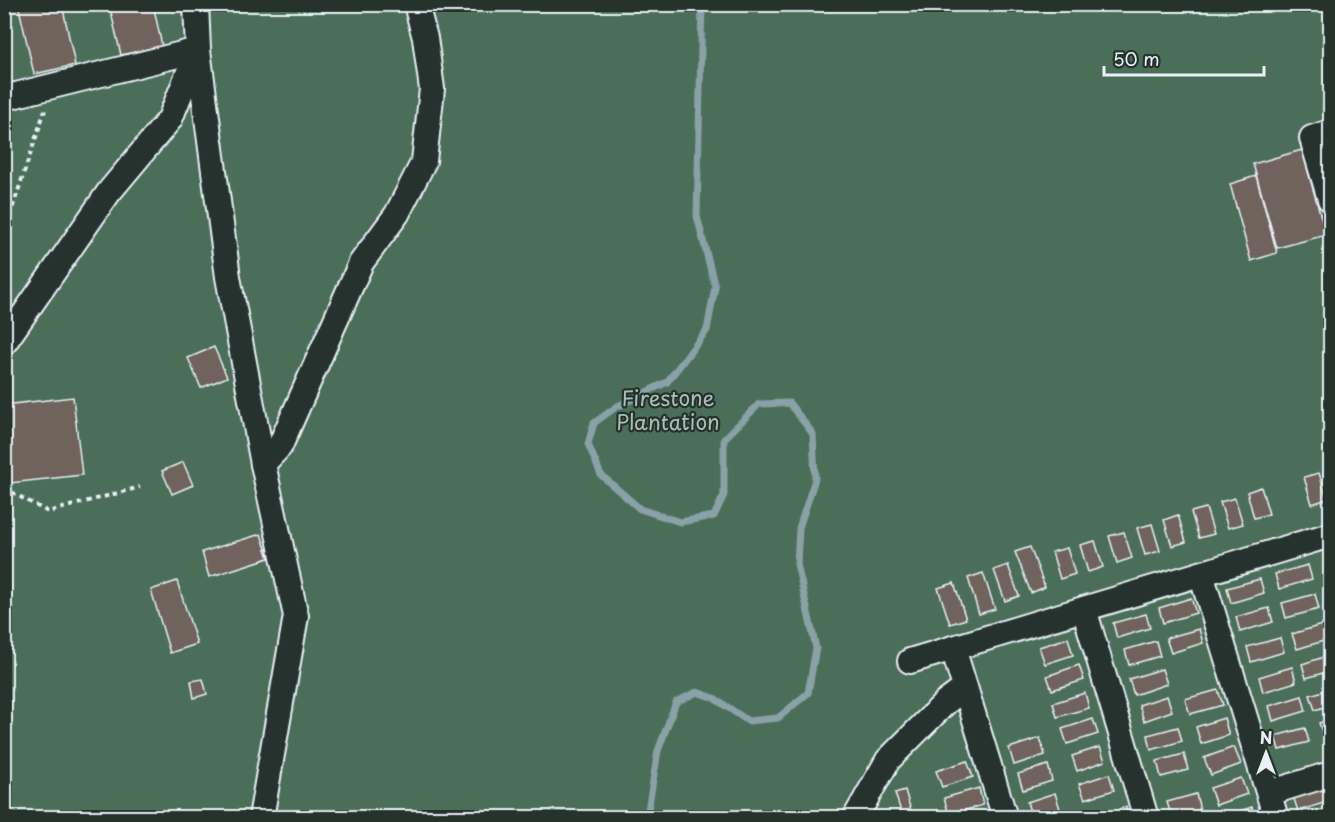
<svg xmlns="http://www.w3.org/2000/svg" width="1335" height="822" font-family="'Playpen Sans',sans-serif">
  <style>
    .green { fill: #4c6e59; stroke: #9ab0a8; stroke-width: 1.5 }
    .lines { fill: none; stroke-linecap: round; stroke-linejoin: round }
    .stream { stroke: #89a1a7; stroke-width: 7 }
    .building { fill: #6f635b; stroke: #e8f1f8; stroke-width: 1.5 }
    .minor-casing { stroke: #e8f1f8; stroke-width: 28 }
    .path { stroke: #e8f1f8; stroke-width: 4; stroke-dasharray: 4.5 4.5; stroke-linecap: butt }
    .minor { stroke: #26332d; stroke-width: 24 }
    .labels { text-anchor: middle; stroke-width: 4.5; stroke-linejoin: round; paint-order: stroke }
    .park-label { font-size: 21px; fill: #aabdb8; stroke: #26332d }
  </style>
  <rect width="100%" height="100%" fill="#26332d"/>
  <filter id="ink" filterUnits="userSpaceOnUse"><feTurbulence type="fractalNoise" baseFrequency=".0167" numOctaves="2"/><feDisplacementMap in="SourceGraphic" scale="12" xChannelSelector="R" yChannelSelector="G"/><feConvolveMatrix kernelMatrix="1 2 1 2 8 2 1 2 1" color-interpolation-filters="sRGB"/></filter>
  <g filter="url(#ink)">
    <rect class="green" x="5" y="5" width="1325" height="812"/>
    <g class="lines">
      <polyline class="stream" points="644,818 648,810 658,751 676,702 697,692 714,698 748,721 778,718 808,693 816,648 797,564 799,528 815,479 813,434 789,403 759,404 724,439 724,495 714,516 680,522 640,509 601,475 588,444 594,423 616,407 667,382 707,330 715,287 697,216 702,4"/>
    </g>
    <g class="building">
      <polygon points="18,4 62,4 75,65 34,74"/>
      <polygon points="109,4 153,4 162,46 121,55"/>
      <polygon points="441,4 465,4 443,11"/>
      <polygon points="1302,150 1326,235 1277,248 1253,164"/>
      <polygon points="1256,176 1277,253 1251,261 1230,184"/>
      <polygon points="214,347 227,377 201,388 188,358"/>
      <polygon points="73,397 82,475 10,483 4,432 4,405"/>
      <polygon points="183,462 193,485 172,494 162,471"/>
      <polygon points="1319,473 1327,499 1312,504 1304,477"/>
      <polygon points="1261,487 1269,514 1254,518 1247,492"/>
      <polygon points="1235,498 1243,524 1228,528 1220,502"/>
      <polygon points="1206,508 1214,534 1199,538 1191,512"/>
      <polygon points="1178,515 1186,542 1172,546 1164,520"/>
      <polygon points="1152,524 1160,551 1145,555 1137,528"/>
      <polygon points="1124,532 1132,558 1117,563 1109,536"/>
      <polygon points="261,534 269,558 209,577 202,552"/>
      <polygon points="1095,541 1103,567 1088,572 1080,545"/>
      <polygon points="1030,547 1045,587 1031,593 1015,552"/>
      <polygon points="1067,548 1075,574 1060,579 1052,552"/>
      <polygon points="1008,565 1019,596 1005,601 994,570"/>
      <polygon points="1308,565 1312,579 1279,589 1275,574"/>
      <polygon points="983,573 995,609 979,614 968,578"/>
      <polygon points="1260,579 1264,593 1231,603 1227,588"/>
      <polygon points="177,581 197,644 170,653 151,590"/>
      <polygon points="954,583 966,619 950,624 938,588"/>
      <polygon points="1315,594 1319,609 1286,618 1282,603"/>
      <polygon points="1191,598 1196,613 1163,623 1159,608"/>
      <polygon points="1269,608 1273,622 1240,632 1236,617"/>
      <polygon points="1146,614 1150,628 1117,638 1113,623"/>
      <polygon points="1325,624 1330,639 1297,649 1292,634"/>
      <polygon points="1199,629 1203,643 1171,653 1166,638"/>
      <polygon points="1068,638 1073,655 1045,664 1039,647"/>
      <polygon points="1280,638 1284,652 1251,662 1247,647"/>
      <polygon points="1156,641 1160,656 1129,665 1125,650"/>
      <polygon points="1330,655 1330,671 1306,678 1302,664"/>
      <polygon points="1079,665 1084,680 1052,690 1047,676"/>
      <polygon points="1292,667 1296,682 1263,692 1259,677"/>
      <polygon points="1162,669 1167,684 1134,695 1129,679"/>
      <polygon points="203,679 207,694 194,698 191,681"/>
      <polygon points="1330,689 1330,705 1315,710 1310,695"/>
      <polygon points="1218,690 1223,705 1190,714 1185,699"/>
      <polygon points="1085,693 1089,708 1057,717 1053,703"/>
      <polygon points="1167,696 1172,711 1144,721 1139,705"/>
      <polygon points="1302,696 1306,711 1273,721 1269,706"/>
      <polygon points="1224,718 1229,735 1201,744 1196,727"/>
      <polygon points="1093,719 1098,734 1067,744 1062,729"/>
      <polygon points="1330,719 1330,737 1325,739 1319,723"/>
      <polygon points="1178,727 1182,741 1151,750 1148,735"/>
      <polygon points="1305,728 1309,742 1279,750 1275,736"/>
      <polygon points="1040,738 1045,755 1014,765 1009,748"/>
      <polygon points="1100,747 1105,761 1077,771 1072,756"/>
      <polygon points="1234,747 1241,764 1211,775 1204,758"/>
      <polygon points="1184,754 1188,770 1161,777 1157,761"/>
      <polygon points="967,761 973,777 942,787 936,771"/>
      <polygon points="1048,765 1052,781 1023,790 1018,774"/>
      <polygon points="1109,774 1114,790 1085,799 1079,784"/>
      <polygon points="1241,778 1247,794 1216,805 1210,788"/>
      <polygon points="1327,785 1330,801 1298,811 1293,796"/>
      <polygon points="979,788 983,805 949,815 944,798"/>
      <polygon points="905,790 913,818 903,818 895,793"/>
      <polygon points="1055,793 1060,809 1032,818 1027,802"/>
      <polygon points="1196,794 1200,810 1172,818 1167,802"/>
      <polygon points="1126,807 1129,818 1116,818 1121,816 1119,809"/>
      <polygon points="1252,807 1255,818 1222,817"/>
    </g>
    <g class="lines">
      <g class="minor-casing">
        <g id="minor">
          <polyline points="196,4 198,50 228,277 263,464 296,616 261,818"/>
          <polyline points="4,98 198,50"/>
          <polyline points="1330,132 1312,138 1330,199"/>
          <polyline points="4,343 109,192 170,119 197,52"/>
          <polyline points="263,464 280,446 361,263 397,214 424,161 432,89 425,38 416,4"/>
          <polyline points="1201,574 1276,818"/>
          <polyline points="1084,609 1146,818"/>
          <polyline points="953,648 1005,818"/>
          <polyline points="910,661 1330,535"/>
          <polyline points="1269,793 1330,774"/>
          <polyline points="855,818 888,760 945,703 965,688"/>
        </g>
      </g>
      <g class="path">
        <polyline points="4,233 45,110"/>
        <polyline points="4,488 48,512 140,487"/>
      </g>
      <use href="#minor" class="minor"/>
    </g>
  </g>
  <g class="labels">
    <g class="park-label">
      <text x="668" y="406">Firestone<tspan x="668" dy="24">Plantation</tspan></text>
    </g>
  </g>
  <rect width="1335" height="822" fill="none" stroke="#26332d" stroke-width="24"/>
  <rect x="12" y="12" width="1311" height="798" fill="none" stroke="#e8f1f8" stroke-width="2" filter="url(#ink)"/>
  <g transform="translate(1266 753)" stroke="#26332d" stroke-width="4.5" paint-order="stroke">
  <path d="M0-4.5L10 22L0 15L-10 22Z" fill="#e8f1f8"/>
  <text y="-9" font-size="16" font-weight="bold" text-anchor="middle" fill="#e8f1f8">N</text>
  </g>
  <path d="M1104 66v9h160v-9" fill="none" stroke="#e8f1f8" stroke-width="3"/>
  <text x="1113" y="66" font-size="18" fill="#e8f1f8" stroke="#26332d" stroke-width="4.5" paint-order="stroke">50 m</text>
</svg>
